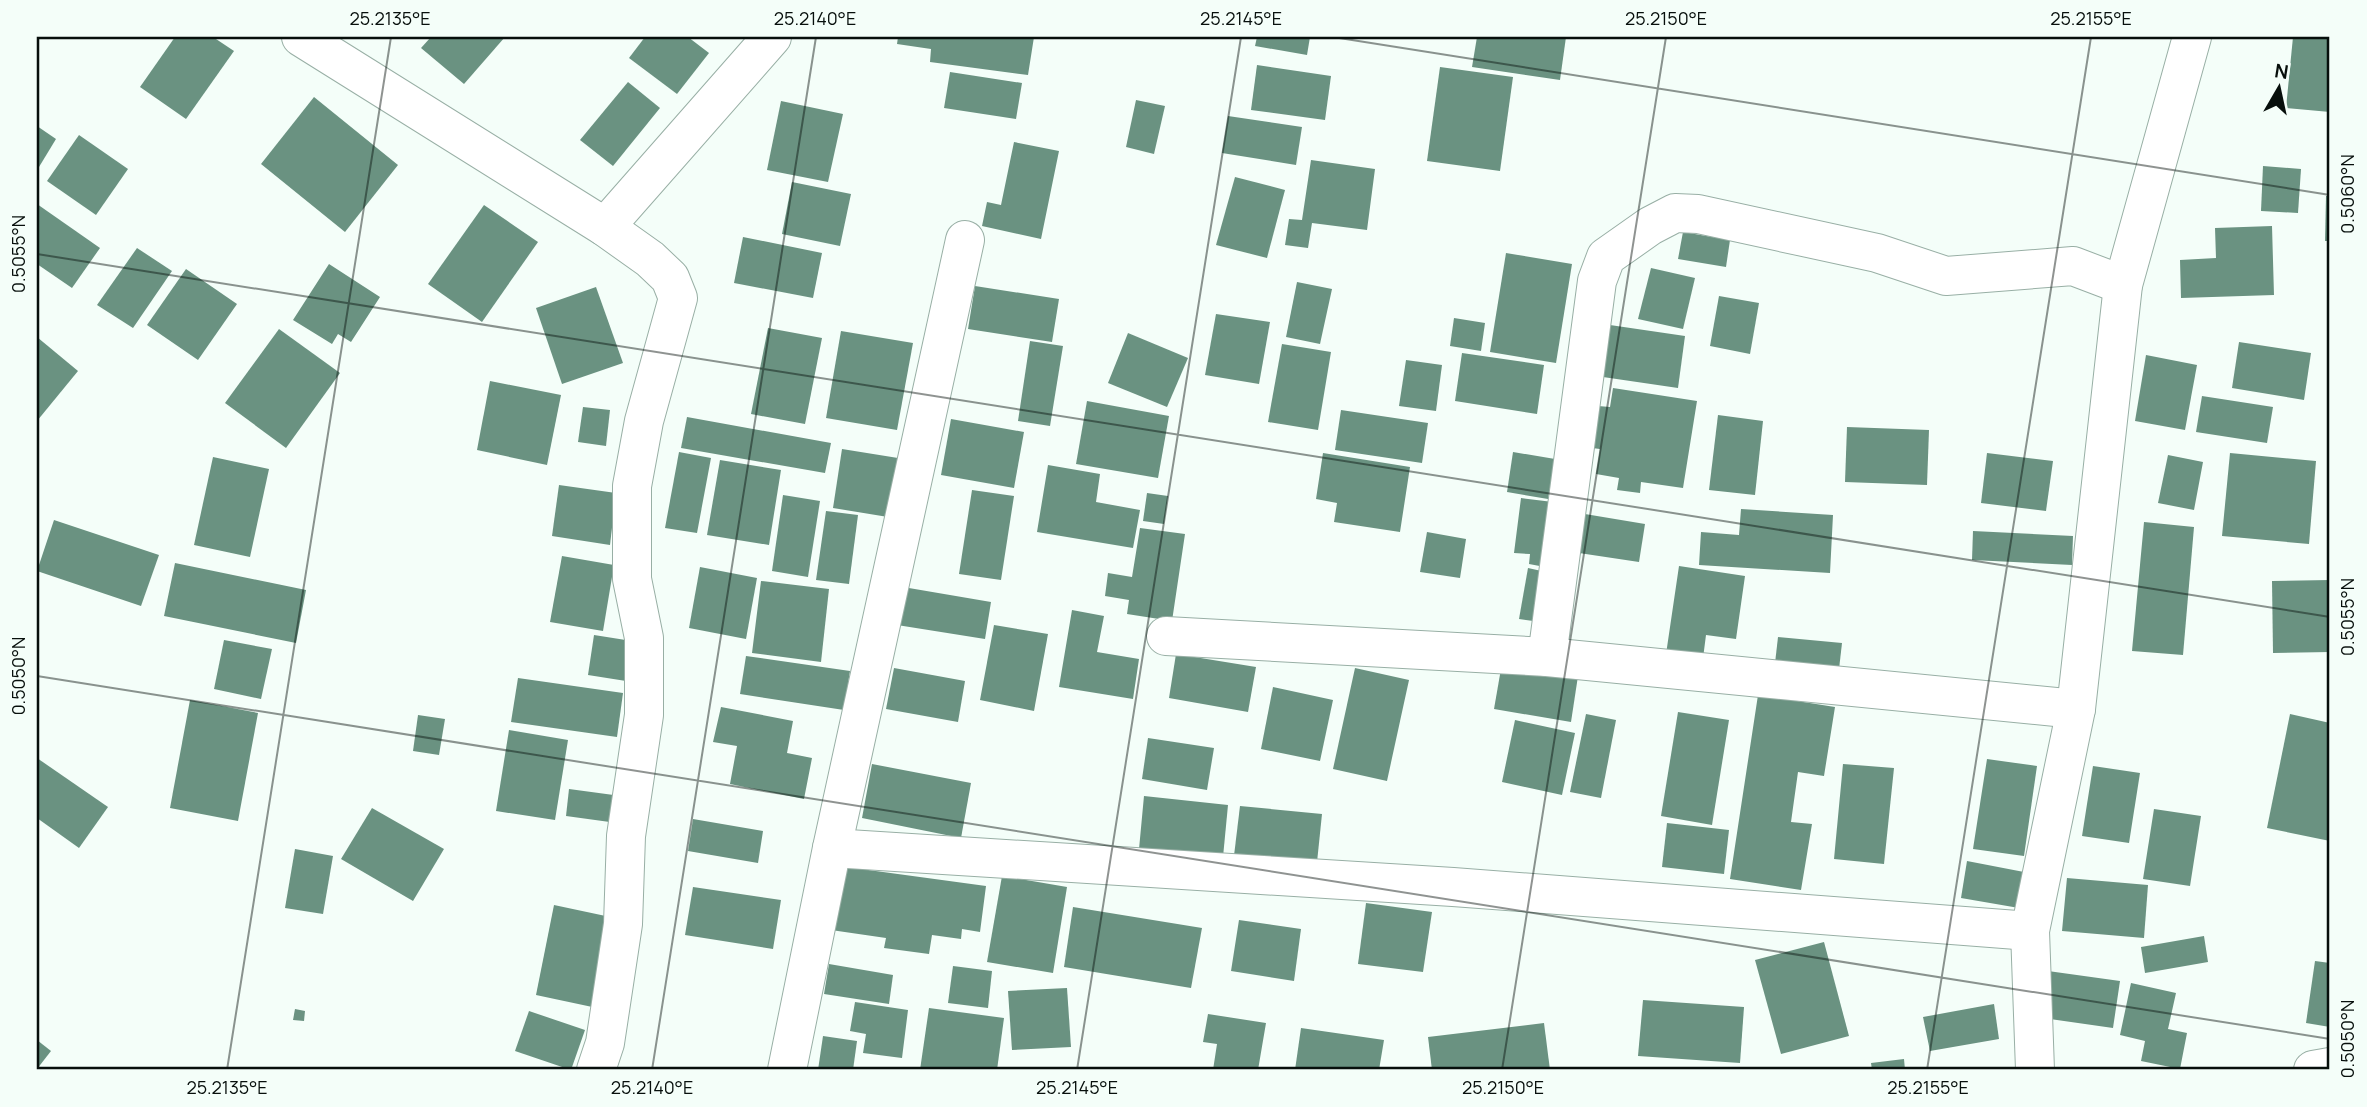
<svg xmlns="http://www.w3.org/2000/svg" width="2367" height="1107" font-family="Manrope,sans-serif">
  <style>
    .building { fill: #6a9281 }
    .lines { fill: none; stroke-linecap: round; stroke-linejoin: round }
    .minor-casing { stroke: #98afa5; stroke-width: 40 }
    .minor { stroke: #fff; stroke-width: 38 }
    .ticks { fill: none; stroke: #070f0c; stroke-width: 2; stroke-opacity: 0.45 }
    .neatline { fill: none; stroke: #070f0c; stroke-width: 2.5 }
    .ticks-label { font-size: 18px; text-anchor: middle; fill: #070f0c }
  </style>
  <rect width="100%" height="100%" fill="#f4fef9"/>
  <g class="building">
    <polygon points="175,37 213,37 234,51 186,119 140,87"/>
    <polygon points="431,37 505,37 464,84 421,48"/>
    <polygon points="645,37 688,37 709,53 677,94 629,58"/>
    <polygon points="898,37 1034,37 1028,75 930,62 931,49 897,44"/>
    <polygon points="1257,37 1310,37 1307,55 1255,46"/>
    <polygon points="1477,37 1566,37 1560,80 1472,67"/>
    <polygon points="2293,37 2330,37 2330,112 2286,108"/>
    <polygon points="1257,65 1331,76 1325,120 1251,110"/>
    <polygon points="1440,67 1513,77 1500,171 1427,161"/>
    <polygon points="950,72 1022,83 1016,119 944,108"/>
    <polygon points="628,82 660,108 613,166 580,140"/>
    <polygon points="314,97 398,165 345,232 261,164"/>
    <polygon points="1136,100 1165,106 1154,154 1126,147"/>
    <polygon points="781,101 843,114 828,182 767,170"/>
    <polygon points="1228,116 1302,127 1296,165 1222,153"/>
    <polygon points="37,126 56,139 39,167 37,166"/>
    <polygon points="79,135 128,169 96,215 47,181"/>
    <polygon points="1014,142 1059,151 1041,239 982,226 987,202 1001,205"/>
    <polygon points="1311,160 1375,169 1367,230 1312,223 1308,248 1285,245 1289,219 1302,220"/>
    <polygon points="2263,166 2301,169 2298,213 2261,211"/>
    <polygon points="1235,177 1285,190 1267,258 1216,245"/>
    <polygon points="792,182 851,194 840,246 782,234"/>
    <polygon points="2326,196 2330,196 2330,241 2325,241"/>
    <polygon points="37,204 100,248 72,288 37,264"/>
    <polygon points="484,205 538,242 482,322 428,284"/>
    <polygon points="2272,226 2274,295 2181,298 2180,260 2216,258 2215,228"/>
    <polygon points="1683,232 1730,240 1726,267 1678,259"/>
    <polygon points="743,237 822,253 813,298 734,283"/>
    <polygon points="137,248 172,271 133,328 97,305"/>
    <polygon points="1506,253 1572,264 1556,363 1490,352"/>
    <polygon points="329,264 380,297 351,342 338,334 332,344 293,320"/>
    <polygon points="1651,268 1695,278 1683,329 1638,319"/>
    <polygon points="186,269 237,304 198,360 147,325"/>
    <polygon points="1297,282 1332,289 1320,344 1286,337"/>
    <polygon points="975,286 1059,299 1052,342 968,329"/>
    <polygon points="596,287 623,363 562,384 536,308"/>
    <polygon points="1719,296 1759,303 1750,354 1710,346"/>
    <polygon points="1216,314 1270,322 1259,384 1205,375"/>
    <polygon points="1454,318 1485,323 1481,351 1450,346"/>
    <polygon points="1610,325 1685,336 1678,388 1603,377"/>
    <polygon points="768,328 822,338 805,424 751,414"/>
    <polygon points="279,329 340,373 286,448 225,403"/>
    <polygon points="841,331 913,343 897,430 826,418"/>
    <polygon points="1128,333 1188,358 1167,407 1108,383"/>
    <polygon points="37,337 78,371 37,421"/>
    <polygon points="1030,341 1063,346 1050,426 1018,421"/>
    <polygon points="2239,342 2311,353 2304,400 2232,388"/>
    <polygon points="1282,344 1331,352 1318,430 1268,422"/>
    <polygon points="1462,353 1544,365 1537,414 1455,401"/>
    <polygon points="2146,355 2197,365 2185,430 2135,421"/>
    <polygon points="1406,360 1442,365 1436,411 1399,406"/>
    <polygon points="490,381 561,395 547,465 477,450"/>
    <polygon points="1613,388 1697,401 1683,488 1641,482 1640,493 1617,490 1619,478 1596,474 1600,449 1592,448 1598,406 1610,407"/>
    <polygon points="2202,396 2273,407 2267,443 2196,432"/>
    <polygon points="1087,401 1169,416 1158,478 1076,464"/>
    <polygon points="583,407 610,410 606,446 578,442"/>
    <polygon points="1341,410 1428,423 1422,463 1335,450"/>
    <polygon points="1718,415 1763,421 1755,495 1709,490"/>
    <polygon points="687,417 831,443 825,473 681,448"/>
    <polygon points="951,419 1024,432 1014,488 941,475"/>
    <polygon points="1847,427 1929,430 1927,485 1845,482"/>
    <polygon points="842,449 898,458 888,517 833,508"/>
    <polygon points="679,452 711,458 697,533 665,528"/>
    <polygon points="1513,452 1555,459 1548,499 1507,492"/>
    <polygon points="1323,453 1410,467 1400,532 1334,522 1337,503 1316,499"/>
    <polygon points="1987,453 2053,461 2046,511 1981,503"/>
    <polygon points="2230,453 2316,461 2309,544 2222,536"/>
    <polygon points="2168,455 2203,462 2194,510 2158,503"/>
    <polygon points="213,457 269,469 250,557 194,545"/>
    <polygon points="720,460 781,470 769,545 707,535"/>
    <polygon points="1048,465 1100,474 1096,502 1140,510 1133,548 1037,532"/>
    <polygon points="559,485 616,493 610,545 552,536"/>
    <polygon points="972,490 1014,496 1001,580 959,574"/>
    <polygon points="1147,493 1168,496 1164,524 1143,521"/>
    <polygon points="783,495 820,501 808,577 772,571"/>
    <polygon points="1521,498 1553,502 1545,567 1529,564 1530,554 1514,553"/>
    <polygon points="1741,509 1833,515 1830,573 1699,565 1701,532 1739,535"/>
    <polygon points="826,511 858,515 849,584 816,580"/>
    <polygon points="1585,514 1645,524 1639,562 1579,553"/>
    <polygon points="54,520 159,555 141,606 37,571"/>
    <polygon points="2144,522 2194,527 2183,655 2132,651"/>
    <polygon points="1140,528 1185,534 1172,621 1127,614 1129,600 1105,596 1108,573 1132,577"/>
    <polygon points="1973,531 2073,536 2072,565 1972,560"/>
    <polygon points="1427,532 1466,539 1460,578 1420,572"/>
    <polygon points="562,556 614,565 603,631 550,622"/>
    <polygon points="175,563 306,590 296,643 164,616"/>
    <polygon points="1679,566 1745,576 1736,639 1706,635 1702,666 1665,661"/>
    <polygon points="700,567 757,578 746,639 689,628"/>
    <polygon points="1528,568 1555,574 1548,623 1519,619"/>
    <polygon points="2330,580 2330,652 2273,653 2272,581"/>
    <polygon points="761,581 829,589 821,662 752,653"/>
    <polygon points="903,587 991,602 985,639 897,625"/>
    <polygon points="1072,610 1104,616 1097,652 1139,659 1133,699 1059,687"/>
    <polygon points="994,625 1048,634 1034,711 980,700"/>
    <polygon points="594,635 632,641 626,681 588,675"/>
    <polygon points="1778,637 1842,643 1838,678 1774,672"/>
    <polygon points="224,640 272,649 261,699 214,689"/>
    <polygon points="1176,654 1256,667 1248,712 1169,698"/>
    <polygon points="746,656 850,671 844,710 740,694"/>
    <polygon points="1502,663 1578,676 1571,722 1494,709"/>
    <polygon points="894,668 965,681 958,722 886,709"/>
    <polygon points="1355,668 1409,680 1387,781 1333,769"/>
    <polygon points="518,678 623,693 617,737 511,722"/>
    <polygon points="1273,687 1333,700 1320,761 1261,749"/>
    <polygon points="1758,695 1835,707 1824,776 1798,772 1791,822 1812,824 1801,890 1730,879"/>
    <polygon points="190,700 258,713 238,821 170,808"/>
    <polygon points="721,707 793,721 787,753 812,758 804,799 730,784 737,746 713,742"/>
    <polygon points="1678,712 1729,720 1712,825 1661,816"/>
    <polygon points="1586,714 1616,720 1601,798 1570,792"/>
    <polygon points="2290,714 2330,723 2330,841 2267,828"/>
    <polygon points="418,715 445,719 439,755 413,751"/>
    <polygon points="1515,720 1575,733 1562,795 1502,782"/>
    <polygon points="509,730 568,740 555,820 496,811"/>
    <polygon points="1148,738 1214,748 1207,790 1142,779"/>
    <polygon points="37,758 108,807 79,848 37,818"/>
    <polygon points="1987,759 2037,766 2024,856 1973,849"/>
    <polygon points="872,764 971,783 961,838 862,818"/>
    <polygon points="1843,764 1894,768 1884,864 1834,859"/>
    <polygon points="2093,766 2140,773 2129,843 2082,836"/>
    <polygon points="569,789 621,796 617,823 566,816"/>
    <polygon points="1144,796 1228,805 1223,857 1139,849"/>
    <polygon points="1240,806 1322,814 1316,872 1233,864"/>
    <polygon points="372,808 444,849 413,901 341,859"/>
    <polygon points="2154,809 2201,816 2190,886 2143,879"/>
    <polygon points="693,819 763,831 758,863 688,851"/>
    <polygon points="1667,823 1729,830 1724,874 1662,867"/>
    <polygon points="295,849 333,856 323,914 285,908"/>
    <polygon points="1967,861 2024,872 2019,908 1961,898"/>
    <polygon points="839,866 986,886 980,932 962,929 961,939 932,935 929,954 884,948 886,938 831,930"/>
    <polygon points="1002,876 1067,887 1053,973 987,962"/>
    <polygon points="2067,878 2148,885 2144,938 2062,931"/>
    <polygon points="693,887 781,900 773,949 685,935"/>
    <polygon points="1366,903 1432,912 1423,972 1358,964"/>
    <polygon points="554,905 615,918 597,1008 536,995"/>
    <polygon points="1073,907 1202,928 1191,988 1064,967"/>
    <polygon points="1239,920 1301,929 1294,981 1231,971"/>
    <polygon points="2204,936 2208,962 2145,973 2141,947"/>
    <polygon points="1824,942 1849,1036 1781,1054 1755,960"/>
    <polygon points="2315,961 2330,963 2330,1027 2306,1023"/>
    <polygon points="829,964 893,975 889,1004 824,994"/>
    <polygon points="953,966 992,971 988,1008 948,1003"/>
    <polygon points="2048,971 2120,981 2113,1028 2043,1018"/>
    <polygon points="2131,983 2176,993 2168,1029 2187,1033 2180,1069 2141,1061 2145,1041 2120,1035"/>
    <polygon points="1067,988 1071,1047 1012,1050 1008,991"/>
    <polygon points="1643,1000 1744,1007 1740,1063 1638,1056"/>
    <polygon points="855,1002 908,1010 902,1058 863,1053 866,1034 850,1031"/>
    <polygon points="1994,1004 1999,1039 1930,1051 1923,1017"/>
    <polygon points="929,1008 1004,1018 997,1070 920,1070"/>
    <polygon points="295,1009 305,1011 304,1021 293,1020"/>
    <polygon points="529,1011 585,1030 571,1070 515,1051"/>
    <polygon points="1208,1014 1266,1023 1258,1070 1213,1070 1217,1044 1203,1042"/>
    <polygon points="1544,1023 1550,1070 1432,1070 1428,1037"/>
    <polygon points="1301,1028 1384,1040 1379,1070 1295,1070"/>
    <polygon points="823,1036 857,1041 853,1070 818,1070"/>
    <polygon points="37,1040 51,1051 37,1069"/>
    <polygon points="1904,1059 1905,1070 1872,1070 1871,1063"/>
  </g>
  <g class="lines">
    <g class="minor-casing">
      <g id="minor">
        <polyline points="301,37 605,227 650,259 670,278 678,298 644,421 632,486 632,579 644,638 644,715 626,836 623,924 605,1043 596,1070"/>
        <polyline points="605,227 772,37"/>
        <polyline points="1166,636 1547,657 2076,709"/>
        <polyline points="1547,657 1597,281 1606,257 1650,226 1675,213 1698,214 1877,253 1946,276 2073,266 2123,285"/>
        <polyline points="832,848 1453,887 2030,931"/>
        <polyline points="787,1070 832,848 965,240"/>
        <polyline points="2035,1070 2030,931 2076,709 2123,285 2192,37"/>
        <polyline points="2313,1070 2330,1067"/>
      </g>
    </g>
    <use href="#minor" class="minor"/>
  </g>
  <path class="ticks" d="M1333 37 2330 195M37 254 2330 617M37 676 2330 1039M227 1070 391 37M652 1070 816 37M1077 1070 1241 37M1502 1070 1666 37M1927 1070 2091 37"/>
  <rect width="2367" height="1107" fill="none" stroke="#f4fef9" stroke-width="77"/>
  <g transform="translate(2279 88) rotate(9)" stroke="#f4fef9" stroke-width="5" paint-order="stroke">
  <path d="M0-5L12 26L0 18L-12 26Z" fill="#070f0c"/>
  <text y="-10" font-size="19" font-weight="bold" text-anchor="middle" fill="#070f0c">N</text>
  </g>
  <rect x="38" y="38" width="2290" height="1030" class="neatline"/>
  <g class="ticks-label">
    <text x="390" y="25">25.2135°E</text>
    <text x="815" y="25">25.2140°E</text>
    <text x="1241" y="25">25.2145°E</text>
    <text x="1666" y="25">25.2150°E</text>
    <text x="2091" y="25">25.2155°E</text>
    <text transform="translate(2348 194) rotate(-90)" y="6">0.5060°N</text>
    <text transform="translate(19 254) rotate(-90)" y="6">0.5055°N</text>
    <text transform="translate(2348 617) rotate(-90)" y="6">0.5055°N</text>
    <text transform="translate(19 676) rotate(-90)" y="6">0.5050°N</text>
    <text transform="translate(2348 1039) rotate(-90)" y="6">0.5050°N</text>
    <text x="227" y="1094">25.2135°E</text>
    <text x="652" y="1094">25.2140°E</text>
    <text x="1077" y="1094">25.2145°E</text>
    <text x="1503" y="1094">25.2150°E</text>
    <text x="1928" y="1094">25.2155°E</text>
  </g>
</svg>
